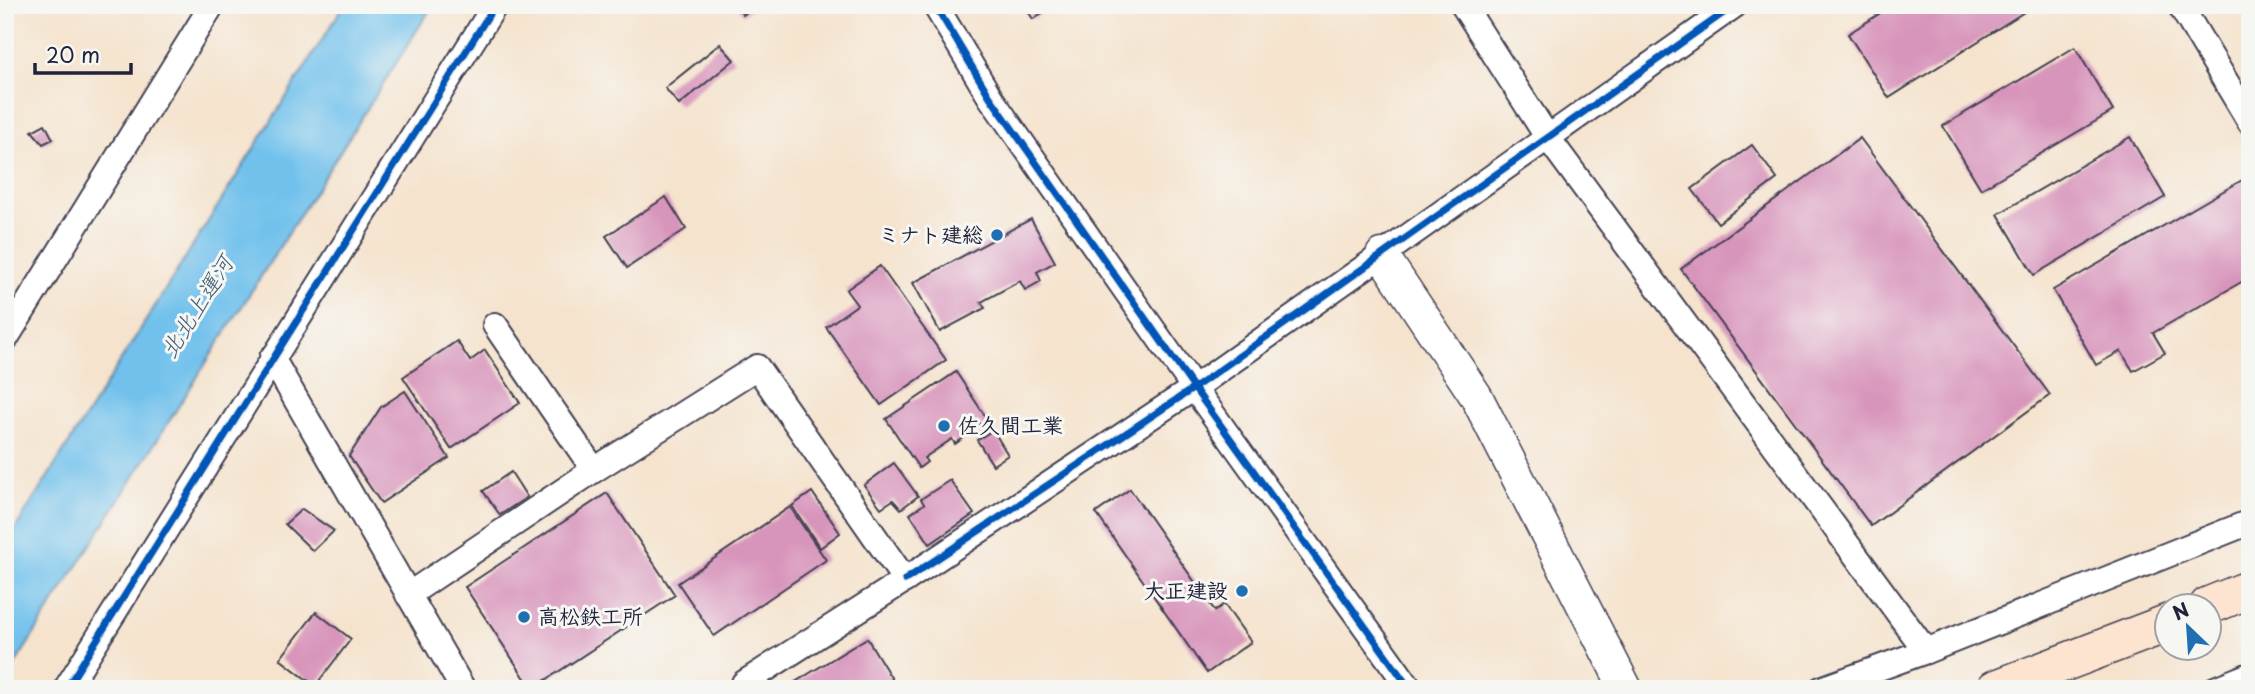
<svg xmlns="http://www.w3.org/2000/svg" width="2255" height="694" font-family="'Playpen Sans','Klee One',sans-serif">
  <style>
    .water { fill: #71c1ec; stroke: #4a7294; stroke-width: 2 }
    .building { fill: #d895bc }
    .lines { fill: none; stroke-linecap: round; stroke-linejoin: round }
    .minor-casing { stroke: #423f51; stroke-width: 28 }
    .tertiary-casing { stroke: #423f51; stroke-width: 35 }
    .secondary-casing { stroke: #423f51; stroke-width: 40 }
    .minor { stroke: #fff; stroke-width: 24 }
    .tertiary { stroke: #fff; stroke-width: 32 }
    .secondary { stroke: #fde4d1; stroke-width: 37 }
    .cycleway-casing { stroke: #f6f6f2; stroke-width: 11 }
    .cycleway { stroke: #0057b8; stroke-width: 7 }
    .poi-dot { fill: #1f6fb2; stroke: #f6f6f2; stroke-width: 2.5 }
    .labels { text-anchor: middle; stroke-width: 6; stroke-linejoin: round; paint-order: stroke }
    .poi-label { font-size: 21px; font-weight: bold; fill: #22223b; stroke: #f6f6f2; text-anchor: end }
    .water-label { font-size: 23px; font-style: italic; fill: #3e5a79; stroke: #f6f6f2 }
  </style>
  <rect width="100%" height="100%" fill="#f6f6f2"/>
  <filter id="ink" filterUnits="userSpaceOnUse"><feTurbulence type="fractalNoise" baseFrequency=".0143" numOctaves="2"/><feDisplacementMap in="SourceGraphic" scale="14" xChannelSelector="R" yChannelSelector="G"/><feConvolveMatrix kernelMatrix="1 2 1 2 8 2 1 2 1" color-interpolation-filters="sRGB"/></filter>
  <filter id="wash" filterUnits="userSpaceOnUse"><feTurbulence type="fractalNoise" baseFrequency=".00686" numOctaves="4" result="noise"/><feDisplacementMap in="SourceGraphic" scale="28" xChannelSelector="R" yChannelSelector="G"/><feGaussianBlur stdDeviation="1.57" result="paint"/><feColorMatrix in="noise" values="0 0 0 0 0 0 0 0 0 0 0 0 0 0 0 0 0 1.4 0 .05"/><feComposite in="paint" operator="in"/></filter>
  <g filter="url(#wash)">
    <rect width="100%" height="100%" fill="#f5e3cd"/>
    <polygon class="water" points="344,5 433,5 5,680 5,545"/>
    <g id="blocks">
      <g class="building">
        <polygon points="735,5 756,5 743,15"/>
        <polygon points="1024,5 1054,5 1033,19"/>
        <polygon points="1893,5 2035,5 1889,98 1848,34"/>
        <polygon points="720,44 734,60 679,105 665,88"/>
        <polygon points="2075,47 2113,111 1981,189 1943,126"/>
        <polygon points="45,124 53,139 43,144 32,131"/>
        <polygon points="2130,137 2165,197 2034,275 1998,214"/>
        <polygon points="1860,138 2050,395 1871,526 1681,269"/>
        <polygon points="1752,145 1777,179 1718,223 1692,189"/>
        <polygon points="2244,179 2250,181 2250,277 2153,333 2165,353 2133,371 2121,351 2096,365 2053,290"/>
        <polygon points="666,197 686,229 627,268 606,236"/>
        <polygon points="1031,219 1055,262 1037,272 1041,281 1025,290 1020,281 981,302 985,308 940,332 913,283"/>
        <polygon points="880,266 946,360 881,405 826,327 857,305 846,290"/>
        <polygon points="457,341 470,361 485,350 520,403 451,449 403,377"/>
        <polygon points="956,372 991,425 984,429 978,422 970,428 972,432 955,444 952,439 924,458 927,462 919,468 886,419"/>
        <polygon points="405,391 449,458 381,503 349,456 381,407"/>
        <polygon points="993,430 1008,455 993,465 977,440"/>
        <polygon points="894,463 918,496 901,509 893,500 881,508 864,485"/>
        <polygon points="511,472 527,497 500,515 483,491"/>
        <polygon points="950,480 974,514 930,544 910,514 924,504 921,499"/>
        <polygon points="1130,489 1215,611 1224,604 1251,642 1207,673 1096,513"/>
        <polygon points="812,492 840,533 820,548 792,506"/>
        <polygon points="607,493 675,595 532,689 465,587"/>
        <polygon points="790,507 826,560 714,636 678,583"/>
        <polygon points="302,509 334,531 313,551 285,524"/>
        <polygon points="316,612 351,639 315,686 280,659"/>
        <polygon points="867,638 898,689 784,689"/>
      </g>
    </g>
  </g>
  <g filter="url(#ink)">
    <use href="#blocks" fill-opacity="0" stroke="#423f51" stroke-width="2"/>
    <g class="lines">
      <g class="minor-casing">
        <g id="minor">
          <polyline points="935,5 990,97 1194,388 1410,689"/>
          <polyline points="1463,5 1548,138 1926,651"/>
          <polyline points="2180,5 2250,122"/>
          <polyline points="5,340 212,5"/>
          <polyline points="272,358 463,689"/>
          <polyline points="594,470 757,367 905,580 744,683"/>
          <polyline points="905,580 1194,388 1735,5"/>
          <polyline points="408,595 594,470 495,325"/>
          <polyline points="66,689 495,5"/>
          <polyline points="1821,689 1926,651 2250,522"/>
          <polyline points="2215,689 2250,675"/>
        </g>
      </g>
      <g class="tertiary-casing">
        <polyline id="tertiary" points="1382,255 1476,396 1626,689"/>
      </g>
      <g class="secondary-casing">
        <g id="secondary">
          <polyline points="2208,606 2250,589"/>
          <polyline points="1995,689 2168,623"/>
        </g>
      </g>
      <use href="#minor" class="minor"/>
      <use href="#tertiary" class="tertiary"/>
      <use href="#secondary" class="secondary"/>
      <g class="cycleway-casing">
        <g id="cycleway">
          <polyline points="935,5 990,97 1194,388 1410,689"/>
          <polyline points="905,580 1194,388 1735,5"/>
          <polyline points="66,689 495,5"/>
        </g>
      </g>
      <use href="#cycleway" class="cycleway"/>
    </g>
  </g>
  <g class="poi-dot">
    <circle cx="997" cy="235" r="7"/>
    <circle cx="944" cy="426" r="7"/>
    <circle cx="1242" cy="591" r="7"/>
    <circle cx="524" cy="617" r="7"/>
  </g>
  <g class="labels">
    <g class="poi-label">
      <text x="983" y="242">ミナト建総</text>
      <text x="958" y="433" text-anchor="start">佐久間工業</text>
      <text x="1228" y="598">大正建設</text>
      <text x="538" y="624" text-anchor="start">高松鉄工所</text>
    </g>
    <g class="water-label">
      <text transform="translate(197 307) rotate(-58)" y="8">北北上運河</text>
    </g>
  </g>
  <rect width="2255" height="694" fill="none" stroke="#f6f6f2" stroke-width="28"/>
  <g transform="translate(2188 627) rotate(335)"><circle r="33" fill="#f6f6f2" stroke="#a1a1a9" stroke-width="2"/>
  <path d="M0-5L12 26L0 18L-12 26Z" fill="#1f6fb2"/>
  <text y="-10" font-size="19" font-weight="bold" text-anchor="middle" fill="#22223b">N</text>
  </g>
  <path d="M35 63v10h96v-10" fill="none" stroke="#22223b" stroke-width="3.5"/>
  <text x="46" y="63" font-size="21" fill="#22223b" stroke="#f6f6f2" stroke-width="5" paint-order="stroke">20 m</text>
</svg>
